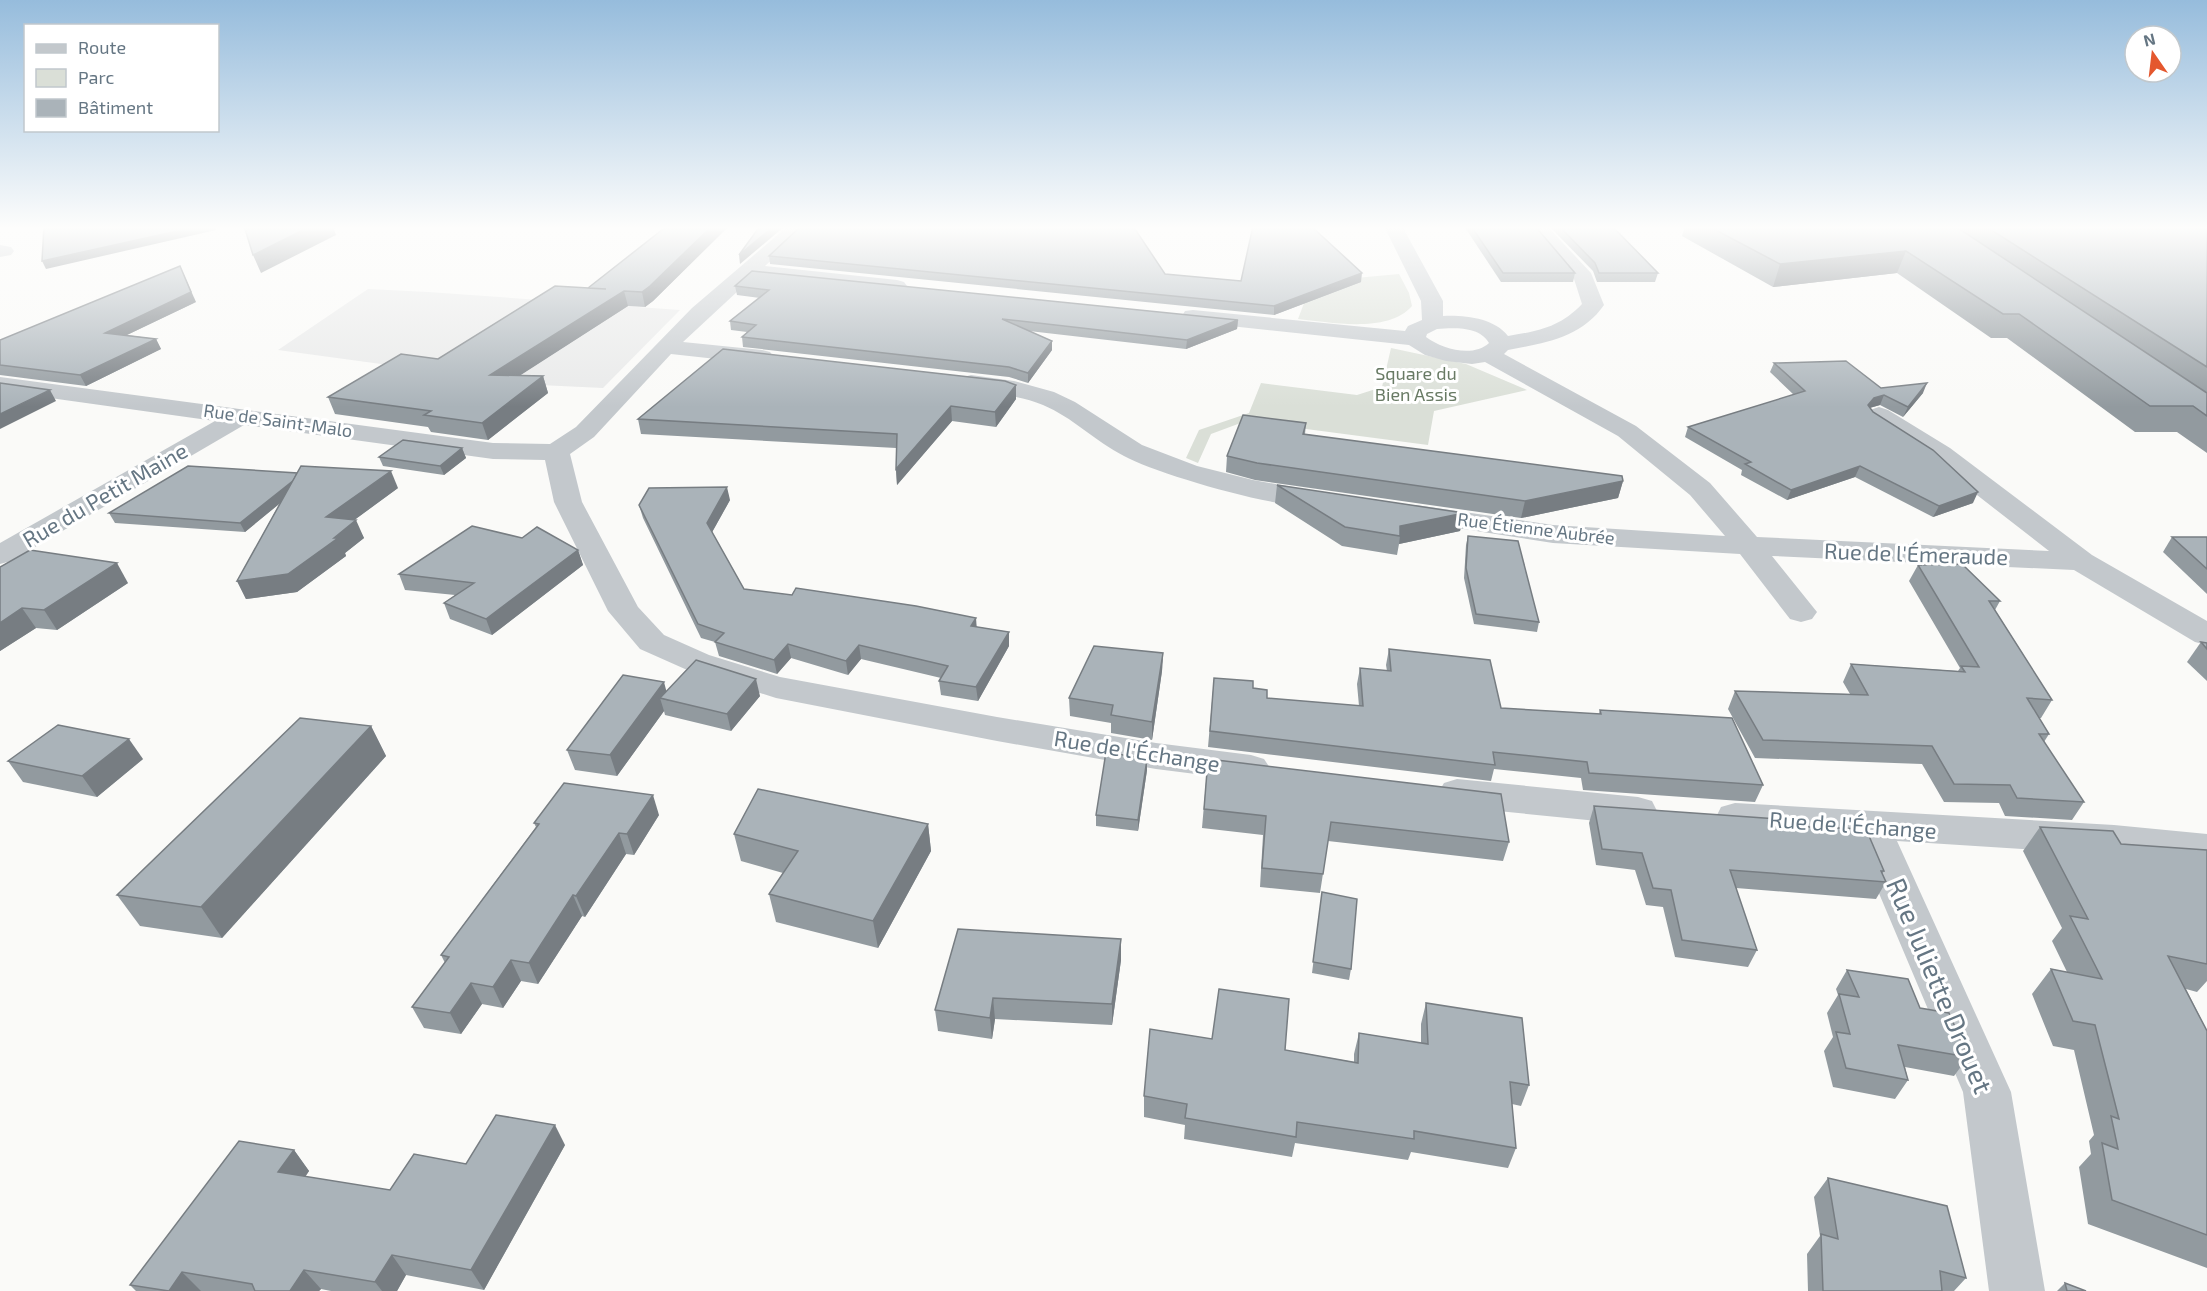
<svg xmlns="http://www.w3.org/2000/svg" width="2207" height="1291" font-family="'Exo 2',sans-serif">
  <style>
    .built { fill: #e8e9e9 }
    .green { fill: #dadfd7 }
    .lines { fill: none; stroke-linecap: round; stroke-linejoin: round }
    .minor { fill: #c3c8cc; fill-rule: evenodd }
    .wall { fill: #929a9f }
    .shaded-wall { fill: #777d82 }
    .building { fill: #aab3b9; stroke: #777d82; stroke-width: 1.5 }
    .labels { text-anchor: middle; stroke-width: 6; stroke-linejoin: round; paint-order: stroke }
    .far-park-label { font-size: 18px; fill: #687a64; stroke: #fff }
    .far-street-label { font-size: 18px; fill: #657683; stroke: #fff }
    .street-label { font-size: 22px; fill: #657683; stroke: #fff }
    .near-street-label { font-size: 27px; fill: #657683; stroke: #fff }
  </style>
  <rect width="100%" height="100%" fill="#fafaf8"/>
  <polygon class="built" points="368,289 428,292 680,310 603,388 497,383 462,375 278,350"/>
  <g class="green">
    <path d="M1399 274 1409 293 1412 306C1388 334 1329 322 1298 319L1312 282Z"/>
    <polygon points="1391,348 1466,364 1527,390 1434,411 1428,445 1246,421 1211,434 1198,463 1186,458 1199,430 1249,413 1261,383 1357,395 1382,387"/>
  </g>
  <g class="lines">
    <g class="minor">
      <polygon points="788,226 808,226 765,266 897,280 904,282 907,286 904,290 897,292 753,277 683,342 762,350 770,352 774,357 770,362 762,364 671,354 594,437 570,454 582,502 638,607 664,635 709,655 780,677 997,717 1156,743 1251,755 1264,759 1270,768 1264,777 1251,781 1156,769 997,741 776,698 685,669 640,649 608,611 554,502 545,460 493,459 244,425 11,561 0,564 0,543 215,421 0,391 0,377 493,443 550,444 576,427 692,308"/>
      <path d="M1384 226H1402L1443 301V316C1465 315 1494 318 1508 336 1539 331 1560 327 1582 304L1574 279 1528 226H1547L1591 273 1604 305C1581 338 1545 343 1508 350L1504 354 1636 426 1710 483 1757 537 2049 551 1932 460 1870 420 1866 415 1870 410 1879 407 1888 410 1950 448 2092 555 2207 621V645L2195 642 2074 570 1772 556 1817 612 1812 619 1801 622 1790 619 1740 554 1553 543 1406 520 1402 514 1406 508 1416 505 1553 525 1725 536 1690 495 1618 436 1485 362 1472 364 1446 361 1425 355 1409 345 1193 322 1185 321 1182 316 1185 311 1193 310 1405 331 1408 326 1422 320 1421 301ZM1437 329C1454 328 1479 326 1489 343 1473 358 1442 349 1426 337L1427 334Z"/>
      <polygon points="0,245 11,247 14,251 11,255 0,257"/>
      <path d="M971 375 1014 381 1054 392 1075 402 1142 445 1197 466 1253 480 1331 494 1335 500 1331 506C1295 515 1159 475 1124 456 1095 441 1072 417 1043 405 1017 394 989 394 963 387L959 382 963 377Z"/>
      <polygon points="1457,779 1638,797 1652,801 1657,811 1652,821 1638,825 1457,807 1444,803 1438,793 1444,783"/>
      <polygon points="1735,803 2114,825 2207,834 2207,864 2114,855 1897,841 2011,1092 2045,1291 1989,1291 1963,1092 1856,839 1735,831 1721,827 1716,817 1721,807"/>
    </g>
  </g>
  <g class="wall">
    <polygon points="667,226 729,226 653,301 645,307 628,306 520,375 543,376 548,393 488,440 431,432 428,427 335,414 328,397 438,359 588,288"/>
    <polygon points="1464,226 1535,226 1575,273 1573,282 1501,282"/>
    <polygon points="1549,226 1612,226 1658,273 1655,282 1597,282 1593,271"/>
    <polygon points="1685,226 2207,226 2207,453 2177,432 2135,432 2007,338 1991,338 1897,273 1773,287 1682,236"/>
    <polygon points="769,256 1165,274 1241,281 1361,282 1274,315 770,264"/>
    <polygon points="735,286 1238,320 1237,329 1186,349 1029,331 1052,341 1052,350 1028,383 1009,377 743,347 742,337 747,332 731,330 730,321 760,298 737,295"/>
    <polygon points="196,302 127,335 156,339 161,349 86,386 0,375 0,340"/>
    <polygon points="1774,363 1881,388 1923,393 1903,417 1880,405 1870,408 1873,412 1973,503 1933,517 1855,477 1787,500 1741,475 1742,470 1685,437 1688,427 1794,395 1770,372"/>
    <polygon points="1016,399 996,427 952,421 897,485 896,469 896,448 641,434 638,419"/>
    <polygon points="1306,423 1305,434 1623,481 1618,498 1521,518 1255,480 1226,472 1227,456"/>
    <polygon points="462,448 466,458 444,475 383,466 379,457"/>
    <polygon points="1277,485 1464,513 1460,531 1399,544 1397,555 1342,546 1275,503"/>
    <polygon points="398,488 354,520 364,538 345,553 346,556 297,592 246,599 237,581 280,503 245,532 115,523 109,513"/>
    <polygon points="730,500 712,532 744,589 1009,632 1009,646 978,701 941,695 939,681 941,678 861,659 848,675 791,658 777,674 719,656 715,642 701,638 643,518 639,505"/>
    <polygon points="1468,536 1539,622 1537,632 1474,624 1464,578 1466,545"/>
    <polygon points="2172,537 2207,537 2207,594 2163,552"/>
    <polygon points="522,538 578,550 583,565 492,635 450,619 444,603 455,595 405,590 399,574"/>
    <polygon points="1918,565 2000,601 1995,610 2052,700 2041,718 2039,718 2049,734 2044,742 2084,802 2072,820 2005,816 1999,803 1944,802 1922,764 1755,758 1728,709 1735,691 1850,694 1843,682 1851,664 1958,671 1960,668 1909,581"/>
    <polygon points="0,567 128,583 57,630 36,628 0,651"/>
    <polygon points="2201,642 2207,643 2207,681 2187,662"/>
    <polygon points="1389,649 1501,708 1599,714 1600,710 1763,785 1755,802 1583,790 1581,778 1494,769 1491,781 1208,747 1214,678 1253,688 1267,698 1359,706 1357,684 1360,668 1387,671 1386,665"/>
    <polygon points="1163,653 1162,671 1152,740 1111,733 1111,723 1070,716 1069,698"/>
    <polygon points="667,691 760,696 731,731 665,715 664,711 617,776 575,770 567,750"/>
    <polygon points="371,726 386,756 222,938 140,926 117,895"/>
    <polygon points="143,759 97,797 23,782 8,761"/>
    <polygon points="1147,759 1147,770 1138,831 1096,826 1096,815"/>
    <polygon points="1208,759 1509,842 1503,861 1328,841 1320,893 1260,887 1263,835 1202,828"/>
    <polygon points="1594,806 1781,826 1884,871 1882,874 1886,882 1876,899 1736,888 1757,950 1748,967 1675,957 1663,907 1646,905 1635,870 1596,865 1589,823"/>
    <polygon points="659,815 634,855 626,854 585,917 582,916 538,984 521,981 503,1008 482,1004 461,1034 424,1028 412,1007 445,963 441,955 536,827 534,823"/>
    <polygon points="928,824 931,851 878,948 776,922 769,894 783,873 741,861 734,834"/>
    <polygon points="2040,827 2121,844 2207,850 2207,981 2197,992 2186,989 2207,1031 2207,1268 2088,1224 2079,1167 2091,1154 2089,1141 2094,1135 2074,1050 2053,1046 2032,994 2051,969 2067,972 2052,941 2062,928 2023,851"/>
    <polygon points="1322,892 1351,969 1349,980 1312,973"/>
    <polygon points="1121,939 1121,960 1112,1025 995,1019 992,1039 938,1031 935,1010"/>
    <polygon points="1847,970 1920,1008 1968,1057 1954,1076 1905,1067 1908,1080 1895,1099 1833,1087 1824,1051 1833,1037 1827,1013 1838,995 1836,989"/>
    <polygon points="1426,1003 1529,1085 1521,1106 1512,1104 1516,1148 1508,1168 1411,1152 1408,1160 1295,1143 1292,1157 1184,1139 1185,1125 1144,1117 1144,1096 1285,1050 1354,1062 1354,1054 1359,1033 1421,1043 1421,1024"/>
    <polygon points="565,1145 484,1290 406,1275 397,1291 331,1291 321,1289 319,1291 136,1291 130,1285 294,1150 309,1171 305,1177 390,1190 466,1164"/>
    <polygon points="1828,1178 1966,1278 1954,1291 1808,1291 1807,1254 1820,1236 1814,1197"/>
    <polygon points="2065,1283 2086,1291 2057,1291"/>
  </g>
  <g class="shaded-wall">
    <polygon points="200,226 216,226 216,230 46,269 42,261"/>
    <polygon points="311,226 339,226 334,229 336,235 261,273 253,255"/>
    <polygon points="712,226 729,226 653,301 645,307 642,292"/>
    <polygon points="774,226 785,226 740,264 739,255"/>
    <polygon points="1906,251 1897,273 1773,287 1780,264"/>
    <polygon points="180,266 196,302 110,343 105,333"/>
    <polygon points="1362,273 1361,282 1274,315 1274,306"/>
    <polygon points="624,291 628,306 496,391 490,375"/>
    <polygon points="1238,320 1237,329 1186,349 1187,340"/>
    <polygon points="156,339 161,349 86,386 80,375"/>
    <polygon points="1052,341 1052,350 1028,383 1028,373"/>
    <polygon points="543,376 548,393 488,440 482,423"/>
    <polygon points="1927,383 1923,393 1903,417 1908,407"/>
    <polygon points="1016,385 1016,399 996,427 995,412"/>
    <polygon points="50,390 56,401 0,429 0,414"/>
    <polygon points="1884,395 1880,405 1869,408 1868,405 1874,398"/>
    <polygon points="951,406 952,421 897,485 896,469"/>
    <polygon points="462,448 466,458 444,475 440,466"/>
    <polygon points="1860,466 1855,477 1787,500 1791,490"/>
    <polygon points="391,471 398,488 334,535 326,517"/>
    <polygon points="302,473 306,482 245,532 240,523"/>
    <polygon points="1623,481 1618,498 1521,518 1525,501"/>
    <polygon points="727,487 730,500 710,536 707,523"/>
    <polygon points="1978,492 1973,503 1933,517 1939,506"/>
    <polygon points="1464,513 1460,531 1399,544 1400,536 1400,526"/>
    <polygon points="356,520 364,538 345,553 346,556 297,592 246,599 237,581 334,538"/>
    <polygon points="578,550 583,565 492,635 486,619"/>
    <polygon points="117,563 128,583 57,630 44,610"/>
    <polygon points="22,608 36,628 0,651 0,623"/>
    <polygon points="976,618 977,631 971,626"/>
    <polygon points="1009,632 1009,646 978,701 976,687"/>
    <polygon points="788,644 791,658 777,674 774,660"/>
    <polygon points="859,645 861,659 848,675 846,661"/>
    <polygon points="1163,653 1162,671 1152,740 1152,722"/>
    <polygon points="756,679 760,696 731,731 727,714"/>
    <polygon points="664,682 669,701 660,698 664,711 617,776 610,755"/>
    <polygon points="371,726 386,756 222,938 201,907"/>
    <polygon points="129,739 143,759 97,797 82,776"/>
    <polygon points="1147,759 1147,770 1138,831 1138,820"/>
    <polygon points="653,795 659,815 634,855 627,834"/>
    <polygon points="928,824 931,851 878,948 873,921"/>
    <polygon points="619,833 626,854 585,917 576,896"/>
    <polygon points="573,895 582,916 538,984 529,963"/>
    <polygon points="1121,939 1121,960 1112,1025 1112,1004"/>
    <polygon points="511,960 521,981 503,1008 493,987"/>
    <polygon points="471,983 482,1004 461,1034 450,1013"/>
    <polygon points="993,998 995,1019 992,1039 990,1018"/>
    <polygon points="555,1125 565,1145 484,1290 471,1270"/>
    <polygon points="294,1150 309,1171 294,1193 278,1172"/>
    <polygon points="392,1255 406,1275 397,1291 382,1291 375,1282"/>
    <polygon points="304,1270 321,1289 319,1291 290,1291"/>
    <polygon points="182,1272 201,1291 169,1291"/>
  </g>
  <g class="building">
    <polygon points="44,226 200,226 42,261"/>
    <polygon points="244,226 311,226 253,255"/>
    <polygon points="667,226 712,226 650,286 642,292 624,291 490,375 543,376 482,423 424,415 431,411 328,397 401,354 438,359 555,286 606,289 588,288"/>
    <polygon points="760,226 774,226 739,255"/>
    <polygon points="801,226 1133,226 1165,274 1241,281 1253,226 1311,226 1362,273 1274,306 769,256"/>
    <polygon points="1471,226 1535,226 1575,273 1503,273"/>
    <polygon points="1559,226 1612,226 1658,273 1599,273 1595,263"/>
    <polygon points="1708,226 1955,226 2207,393 2207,416 2193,406 2150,406 2019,314 2003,314 1906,251 1780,264"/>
    <polygon points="1985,226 2207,226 2207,367"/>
    <polygon points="180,266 191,292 105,333 156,339 80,375 0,365 0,340"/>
    <polygon points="752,271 1238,320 1187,340 1002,319 1052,341 1028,373 1009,367 742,337 756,325 730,321 769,290 735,286"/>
    <polygon points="723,349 1005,381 1016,385 995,412 951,406 896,469 897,434 638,419"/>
    <polygon points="1846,361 1881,388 1927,383 1908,407 1884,395 1874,398 1868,405 1873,412 1933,450 1978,492 1939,506 1860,466 1791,490 1745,464 1751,462 1688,427 1805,391 1774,363"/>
    <polygon points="0,383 50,390 0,414"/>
    <polygon points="1243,415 1306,423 1303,434 1622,476 1623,481 1525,501 1257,463 1227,456"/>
    <polygon points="403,440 462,448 440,466 379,457"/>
    <polygon points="188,466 297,473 294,480 240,523 109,513"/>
    <polygon points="301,466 391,471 326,517 356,520 334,538 338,538 288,574 237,581"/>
    <polygon points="1277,485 1464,513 1400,526 1400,536 1345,527"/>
    <polygon points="727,487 707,523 744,589 792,595 796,588 916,606 976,618 971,626 1009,632 976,687 939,681 948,666 859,645 846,661 788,644 774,660 715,642 724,633 698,624 639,505 649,488"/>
    <polygon points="472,526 522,538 537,527 578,550 486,619 444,603 474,583 399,574"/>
    <polygon points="1468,536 1518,541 1539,622 1476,614 1466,568"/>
    <polygon points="2172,537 2207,537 2207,569"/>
    <polygon points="30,550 117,563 44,610 22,608 0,623 0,567"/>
    <polygon points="1962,564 2000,601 1989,601 2052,700 2027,698 2049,734 2039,734 2084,802 2017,798 2010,785 1954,784 1932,746 1763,740 1735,691 1868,695 1851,664 1965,672 1961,666 1979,667 1918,565"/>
    <polygon points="2201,642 2207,643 2207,649"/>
    <polygon points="1094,646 1163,653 1152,722 1111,715 1113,705 1069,698"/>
    <polygon points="1389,649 1490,660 1501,708 1601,714 1600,710 1732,718 1763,785 1589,773 1587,762 1493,752 1495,765 1210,731 1214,678 1253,681 1253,688 1267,690 1267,698 1363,706 1360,668 1391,671"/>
    <polygon points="696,660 756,679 727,714 660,698"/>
    <polygon points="623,675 664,682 610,755 567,750"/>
    <polygon points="300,718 371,726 201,907 117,895"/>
    <polygon points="58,725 129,739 82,776 8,761"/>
    <polygon points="1106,752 1147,759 1138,820 1096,815"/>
    <polygon points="1208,759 1501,794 1509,842 1331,822 1323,874 1262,868 1266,816 1204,809"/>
    <polygon points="564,783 653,795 627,834 619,833 576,896 573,895 529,963 511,960 493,987 471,983 450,1013 412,1007 449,957 441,955 539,824 534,823"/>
    <polygon points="758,789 928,824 873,921 769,894 798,851 734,834"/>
    <polygon points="1594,806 1778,819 1781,826 1866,829 1884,871 1881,871 1886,882 1730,870 1757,950 1682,940 1671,890 1653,888 1642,853 1602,849"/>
    <polygon points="2040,827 2113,831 2121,844 2207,850 2207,964 2168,956 2207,1031 2207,1235 2112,1200 2102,1143 2118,1149 2111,1116 2119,1119 2095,1025 2073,1021 2051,969 2102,979 2070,916 2088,919"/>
    <polygon points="1322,892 1357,899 1351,969 1313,962"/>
    <polygon points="958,929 1121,939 1112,1004 993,998 990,1018 935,1010"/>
    <polygon points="1847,970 1908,979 1920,1008 1949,1013 1968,1057 1898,1045 1908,1080 1846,1068 1836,1032 1850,1034 1839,994 1859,997"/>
    <polygon points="1219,989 1289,999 1285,1050 1358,1063 1359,1033 1428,1044 1426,1003 1522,1018 1529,1085 1510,1082 1516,1148 1414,1131 1414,1139 1297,1122 1296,1137 1185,1118 1187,1104 1144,1096 1150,1029 1212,1039"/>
    <polygon points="496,1115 555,1125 471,1270 392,1255 375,1282 304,1270 290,1291 255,1291 252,1284 182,1272 169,1291 130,1285 239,1141 294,1150 278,1172 390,1190 414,1154 466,1164"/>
    <polygon points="1828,1178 1947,1206 1966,1278 1940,1271 1942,1291 1823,1291 1821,1234 1838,1239"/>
    <polygon points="2065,1283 2086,1291 2067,1291"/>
  </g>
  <linearGradient id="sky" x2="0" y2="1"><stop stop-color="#96bcdc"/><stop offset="0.56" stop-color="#fdfdfc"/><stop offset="1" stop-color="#fdfdfc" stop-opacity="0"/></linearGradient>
  <rect width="2207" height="407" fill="url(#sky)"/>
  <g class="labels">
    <g class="far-park-label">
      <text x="1416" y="380">Square du<tspan x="1416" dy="21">Bien Assis</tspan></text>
    </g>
    <g class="far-street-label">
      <text transform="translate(278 421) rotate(8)" y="6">Rue de Saint-Malo</text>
      <text transform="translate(1536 529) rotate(7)" y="6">Rue Étienne Aubrée</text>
    </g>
    <g class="street-label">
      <text transform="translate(105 495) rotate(-30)" y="8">Rue du Petit Maine</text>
      <text transform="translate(1916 554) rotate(2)" y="8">Rue de l'Émeraude</text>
      <text transform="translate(1137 751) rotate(9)" y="8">Rue de l'Échange</text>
      <text transform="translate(1853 825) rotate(4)" y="8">Rue de l'Échange</text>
    </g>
    <g class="near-street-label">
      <text transform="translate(1939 986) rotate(67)" y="9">Rue Juliette Drouet</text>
    </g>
  </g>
  <rect x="24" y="24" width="195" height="108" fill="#ffffff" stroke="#c1c8cd" stroke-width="1.5"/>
  <rect x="36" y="44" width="30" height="9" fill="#c3c8cc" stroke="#c1c8cd" stroke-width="1.5"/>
  <text x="78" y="54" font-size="18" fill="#657683">Route</text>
  <rect x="36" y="69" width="30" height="18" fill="#dadfd7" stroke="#c1c8cd" stroke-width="1.5"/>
  <text x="78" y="84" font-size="18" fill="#657683">Parc</text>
  <rect x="36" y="99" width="30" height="18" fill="#aab3b9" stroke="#c1c8cd" stroke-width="1.5"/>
  <text x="78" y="114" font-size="18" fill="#657683">Bâtiment</text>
  <g transform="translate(2153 54) rotate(346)"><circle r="28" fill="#ffffff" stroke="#c1c8cd" stroke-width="1.5"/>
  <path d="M0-4.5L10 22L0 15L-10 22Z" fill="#e4572e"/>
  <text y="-9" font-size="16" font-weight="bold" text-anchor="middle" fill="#657683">N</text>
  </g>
</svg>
